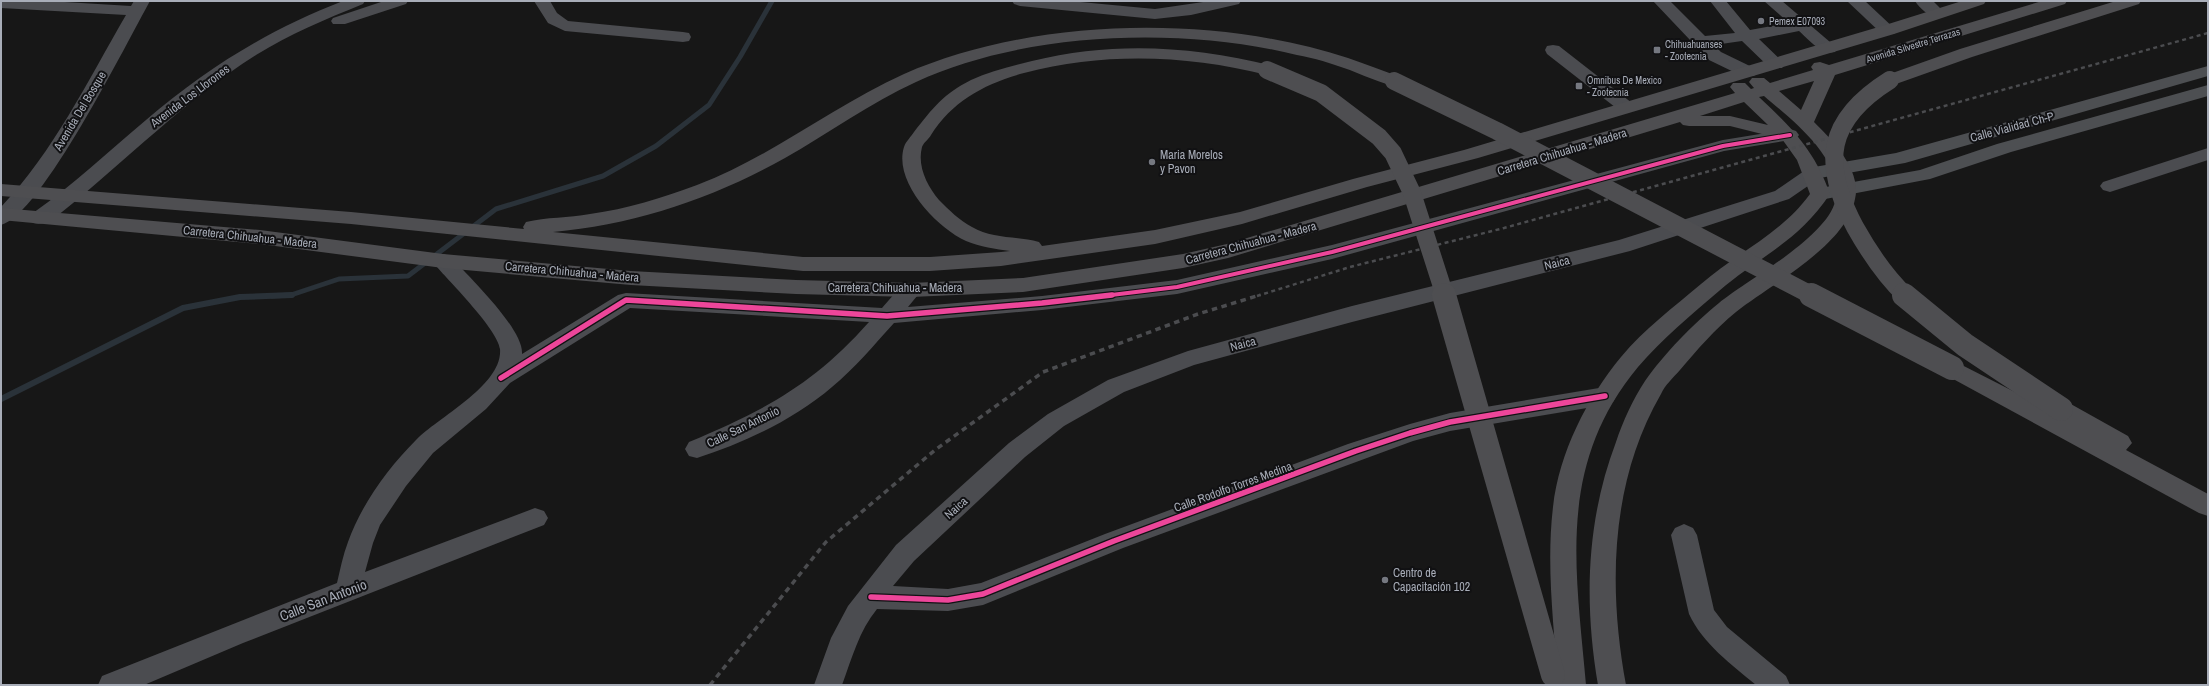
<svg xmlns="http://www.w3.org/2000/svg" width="2209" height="686" font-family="'Archivo Narrow',sans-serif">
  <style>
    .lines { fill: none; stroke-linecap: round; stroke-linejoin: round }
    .stream-far1 { stroke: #2a3239; stroke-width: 5 }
    .stream { stroke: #2a3239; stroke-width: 6 }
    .minor { fill: #4b4c50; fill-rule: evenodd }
    .major { fill: #4d4f52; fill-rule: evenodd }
    .highway { fill: #4e4e51; fill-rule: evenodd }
    .rail-far1 { stroke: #4b4c4f; stroke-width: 2.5; stroke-dasharray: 4 3.5; stroke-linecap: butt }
    .rail { stroke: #4b4c4f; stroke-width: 3.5; stroke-dasharray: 5.5 4.5; stroke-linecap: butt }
    .highway-bridge-far1 { stroke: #4e4e51; stroke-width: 18 }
    .highway-bridge { stroke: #4e4e51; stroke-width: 24 }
    .cycleway-far1-casing { stroke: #111113; stroke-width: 6 }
    .cycleway-casing { stroke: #111113; stroke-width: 8 }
    .cycleway-far1 { stroke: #ed469a; stroke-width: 4 }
    .cycleway { stroke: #ed469a; stroke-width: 5.5 }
    .poi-dot { fill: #757880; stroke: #111113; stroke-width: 1.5 }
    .labels { text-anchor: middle; stroke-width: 4; stroke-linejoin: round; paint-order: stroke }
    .far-poi-label { font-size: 10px; fill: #a8adb8; stroke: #111113; text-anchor: start }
    .far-street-label { font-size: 10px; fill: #a8adb8; stroke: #111113 }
    .street-label { font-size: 12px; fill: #a8adb8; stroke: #111113 }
    .poi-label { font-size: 12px; fill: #a8adb8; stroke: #111113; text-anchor: start }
    .near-street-label { font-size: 14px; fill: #a8adb8; stroke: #111113 }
  </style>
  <rect width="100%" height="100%" fill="#171717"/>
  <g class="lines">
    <polyline class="stream-far1" points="272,296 291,295 339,279 408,276 496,209 603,176 656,146 709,105 740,57 772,1"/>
    <polyline class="stream" points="1,399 183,308 240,297 292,295"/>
    <g class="minor">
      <path d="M1 1H48L131 6 134 1H150C127 42 41 215 1 225V207C54 151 87 82 126 15L1 8Z"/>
      <path d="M343 1H365L363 4C326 19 290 34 256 55 185 100 127 160 62 212 52 219 45 226 33 223L30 218 33 213C73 185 108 152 146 120 207 68 268 30 343 1Z"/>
      <polygon points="384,1 408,1 406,4 345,24 333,24 331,21 333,18"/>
      <polygon points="534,1 550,1 557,13 568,21 683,32 689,33 691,37 689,41 683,42 565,31 548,23"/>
      <polygon points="1012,1 1070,1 1155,9 1210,1 1241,1 1239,4 1191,15 1155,19 1020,6 1014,4"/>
      <path d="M1653 1H1670L1705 36 1735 33 1710 1H1726L1750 30 1789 23 1764 1H1782L1837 48 1835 52C1821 55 1809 40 1799 31L1759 39 1785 64 1782 68H1770L1742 41 1714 45 1721 52 1754 68 1757 72 1754 76H1742L1709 60Z"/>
      <polygon points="1847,1 1865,1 1896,30 1894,34 1882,34"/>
      <path d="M1915 1H1933L1945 13 1943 16C1931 19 1921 10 1915 1Z"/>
      <polygon points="1553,45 1559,46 1632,103 1635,107 1632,111 1626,112 1620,111 1547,54 1545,50 1547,46"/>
      <path d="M1790 129 1796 131 1799 135 1796 139 1724 151 1332 259 1177 294 1042 310 894 323C874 345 855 368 832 387 795 419 744 443 697 458L689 456 685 449 689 442C765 410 813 385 869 322L630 308 510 383 486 409 433 453 406 486 380 525 373 543 365 572 535 508 544 511 548 518 544 525 243 643 144 685H98L102 676 337 583C340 570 343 555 348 542 361 505 388 468 416 440 438 417 503 385 500 349 498 330 450 282 436 266L433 261 436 256 443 254 450 256C468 276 524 329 522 354L618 295 626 293 882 308C893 297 902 280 918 285L922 290 908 307 1042 296 1177 280 1332 245 1723 140Z"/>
      <polygon points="2208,148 2208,160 2110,192 2103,190 2100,186 2103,182"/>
      <path d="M1814 167 1821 169 1824 173 1821 177 1789 199 1630 251 1352 322 1194 365 1124 392 1064 426 1025 457 914 561 893 586 948 589 981 583 1105 534 1348 444 1410 424 1450 413 1605 387 1613 390 1616 396 1613 402 1605 405 1450 431 1413 441 1123 548 983 605 948 611 877 609C859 631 852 658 842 685H814L831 638 848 606 896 545 1009 443 1048 414 1108 380 1188 351 1352 306 1619 240 1775 191 1807 169Z"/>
      <path d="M1684 524 1693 528 1697 535 1714 610 1727 627 1786 676 1790 685H1756C1731 664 1703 644 1689 614L1671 535 1675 528Z"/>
    </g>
    <g class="major">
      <polygon points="2208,66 2208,76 1905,163 1814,179 1807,177 1804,173 1807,169 1814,167 1896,153"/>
      <polygon points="2208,85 2208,96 2011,152 1930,179 1820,200 1813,198 1810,194 1813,190 1820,188 1920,170 1997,144"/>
    </g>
    <g class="highway">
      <path d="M1962 1H1986L1984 4 1894 34 1478 158 1367 187 1242 224 1155 244 1001 266 930 271H803L351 224 1 196V184L351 212 524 229 523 227 526 222C546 217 569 218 590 214 627 209 662 198 697 185 771 157 833 106 904 74 1034 17 1214 14 1348 58 1366 64 1383 71 1400 77L1403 81 1400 85 1394 86C1374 81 1355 71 1335 65 1319 59 1301 56 1284 52 1171 27 1021 33 916 82 870 103 829 133 785 158 714 198 634 225 553 232L803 257H930L1001 252 1010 251C996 249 980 247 966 241 937 228 893 182 904 147 906 141 911 137 914 132 933 108 943 94 971 80 990 71 1011 66 1032 61 1115 41 1191 46 1273 66L1276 70 1273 74 1267 75C1187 55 1105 52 1024 73 986 83 952 101 931 135 929 139 924 142 922 147 917 166 927 186 939 200 949 210 959 220 972 227 992 239 1017 236 1039 242L1042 246 1155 230 1240 212 1353 179 1464 150 1882 26Z"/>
      <path d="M2042 1H2067L2065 4 1835 75 1814 122C1832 140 1862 170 1855 199 1846 246 1771 284 1736 312 1715 329 1697 350 1680 370 1673 378 1665 385 1661 394 1610 482 1608 588 1626 685H1598C1584 603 1586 521 1616 442 1623 421 1633 399 1645 381 1664 354 1693 324 1719 303 1748 279 1832 235 1836 197 1841 157 1791 119 1764 96L1759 97C1792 128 1815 151 1830 194 1797 243 1761 255 1719 291 1691 315 1662 339 1638 367 1556 466 1576 569 1586 685H1558C1554 626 1546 566 1553 507 1559 453 1587 398 1621 357 1644 329 1674 307 1701 284 1738 252 1781 234 1810 194L1797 160 1782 139 1730 126H1689L1683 125 1680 122 1228 258 1183 268 1023 292 911 297 796 294 631 285 443 268 260 244 1 220V208L260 230 443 254 631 271 796 280 911 283 1023 278 1183 254 1227 244 1735 93 1730 87 1733 83H1745L1751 89 1754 88 1749 82 1752 78H1764L1770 83 1813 70 1811 67 1814 63 1820 62 1829 65ZM1814 81 1801 110 1779 91ZM1744 102 1768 125 1730 116H1700Z"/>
      <polygon points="2116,1 2141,1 2139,4 1972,57 1896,84 1884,84 1881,80 1884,76 1960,49"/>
      <polygon points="1952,360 2050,410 2053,403 2061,400 2069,403 2128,436 2132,443 2126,450 2208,494 2208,516 2199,513 1944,374 1941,368 1944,362"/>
    </g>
    <polyline class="rail-far1" points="1257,296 1350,267 1504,228 2208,33"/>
    <polyline class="rail" points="710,685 826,542 935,450 1043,372 1198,314 1260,295"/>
    <g class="highway-bridge-far1">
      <polyline points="1267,70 1321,93 1379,137 1393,153 1412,193 1445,296"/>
      <path d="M1890 80C1826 120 1821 163 1855 227 1869 252 1885 276 1906 296"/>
      <polyline points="1394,81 1497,131 1813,296"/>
    </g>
    <g class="highway-bridge">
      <polyline points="1444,295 1553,675"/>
      <polyline points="1811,295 1952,368"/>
      <polyline points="1904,295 1965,345 2061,409"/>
    </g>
    <g class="cycleway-far1-casing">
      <polyline id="cycleway-far1" points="1103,296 1177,287 1332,252 1723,146 1790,135"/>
    </g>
    <g class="cycleway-casing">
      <g id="cycleway">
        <polyline points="501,378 626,300 887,316 1042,303 1112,295"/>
        <polyline points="871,597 948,600 983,594 1114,541 1356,451 1410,433 1450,422 1605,396"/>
      </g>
    </g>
    <use href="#cycleway-far1" class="cycleway-far1"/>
    <use href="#cycleway" class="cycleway"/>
  </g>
  <g class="poi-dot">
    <circle cx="1761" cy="21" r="4"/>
    <rect x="1653" y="46" width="8" height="8" rx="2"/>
    <rect x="1575" y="82" width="8" height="8" rx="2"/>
    <circle cx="1152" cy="162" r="4"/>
    <circle cx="1385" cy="580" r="4"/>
  </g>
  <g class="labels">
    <g class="far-poi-label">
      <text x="1769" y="25">Pemex E07093</text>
      <text x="1665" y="48">Chihuahuanses<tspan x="1665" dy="12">- Zootecnia</tspan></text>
      <text x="1587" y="84">Omnibus De Mexico<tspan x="1587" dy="12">- Zootecnia</tspan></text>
    </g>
    <g class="far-street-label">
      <text transform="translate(1913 45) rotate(-17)" y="4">Avenida Silvestre Terrazas</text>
    </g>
    <g class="street-label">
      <text transform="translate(190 96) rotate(-37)" y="4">Avenida Los Llorones</text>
      <text transform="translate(80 111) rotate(-59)" y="4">Avenida Del Bosque</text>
      <text transform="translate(2012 127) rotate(-15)" y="4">Calle Vialidad Ch-P</text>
      <text transform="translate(1562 152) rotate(-17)" y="4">Carretera Chihuahua - Madera</text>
      <text transform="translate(250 237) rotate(6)" y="4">Carretera Chihuahua - Madera</text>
      <text transform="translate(1251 243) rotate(-15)" y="4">Carretera Chihuahua - Madera</text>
      <text transform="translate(1557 263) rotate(-14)" y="4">Naica</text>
      <text transform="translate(572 272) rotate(5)" y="4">Carretera Chihuahua - Madera</text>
      <text x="895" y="292">Carretera Chihuahua - Madera</text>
      <text transform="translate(1243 344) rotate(-15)" y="4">Naica</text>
      <text transform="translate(743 427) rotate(-26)" y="4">Calle San Antonio</text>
      <text transform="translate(1233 487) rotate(-20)" y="4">Calle Rodolfo Torres Medina</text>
      <text transform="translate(956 508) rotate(-42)" y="4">Naica</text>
    </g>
    <g class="poi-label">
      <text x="1160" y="159">Maria Morelos<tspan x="1160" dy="14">y Pavon</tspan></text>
      <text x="1393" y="577">Centro de<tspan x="1393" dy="14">Capacitación 102</tspan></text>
    </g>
    <g class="near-street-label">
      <text transform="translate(323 600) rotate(-21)" y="5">Calle San Antonio</text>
    </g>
  </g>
  <rect width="2209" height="686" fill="none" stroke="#a8adb8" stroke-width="4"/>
</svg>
